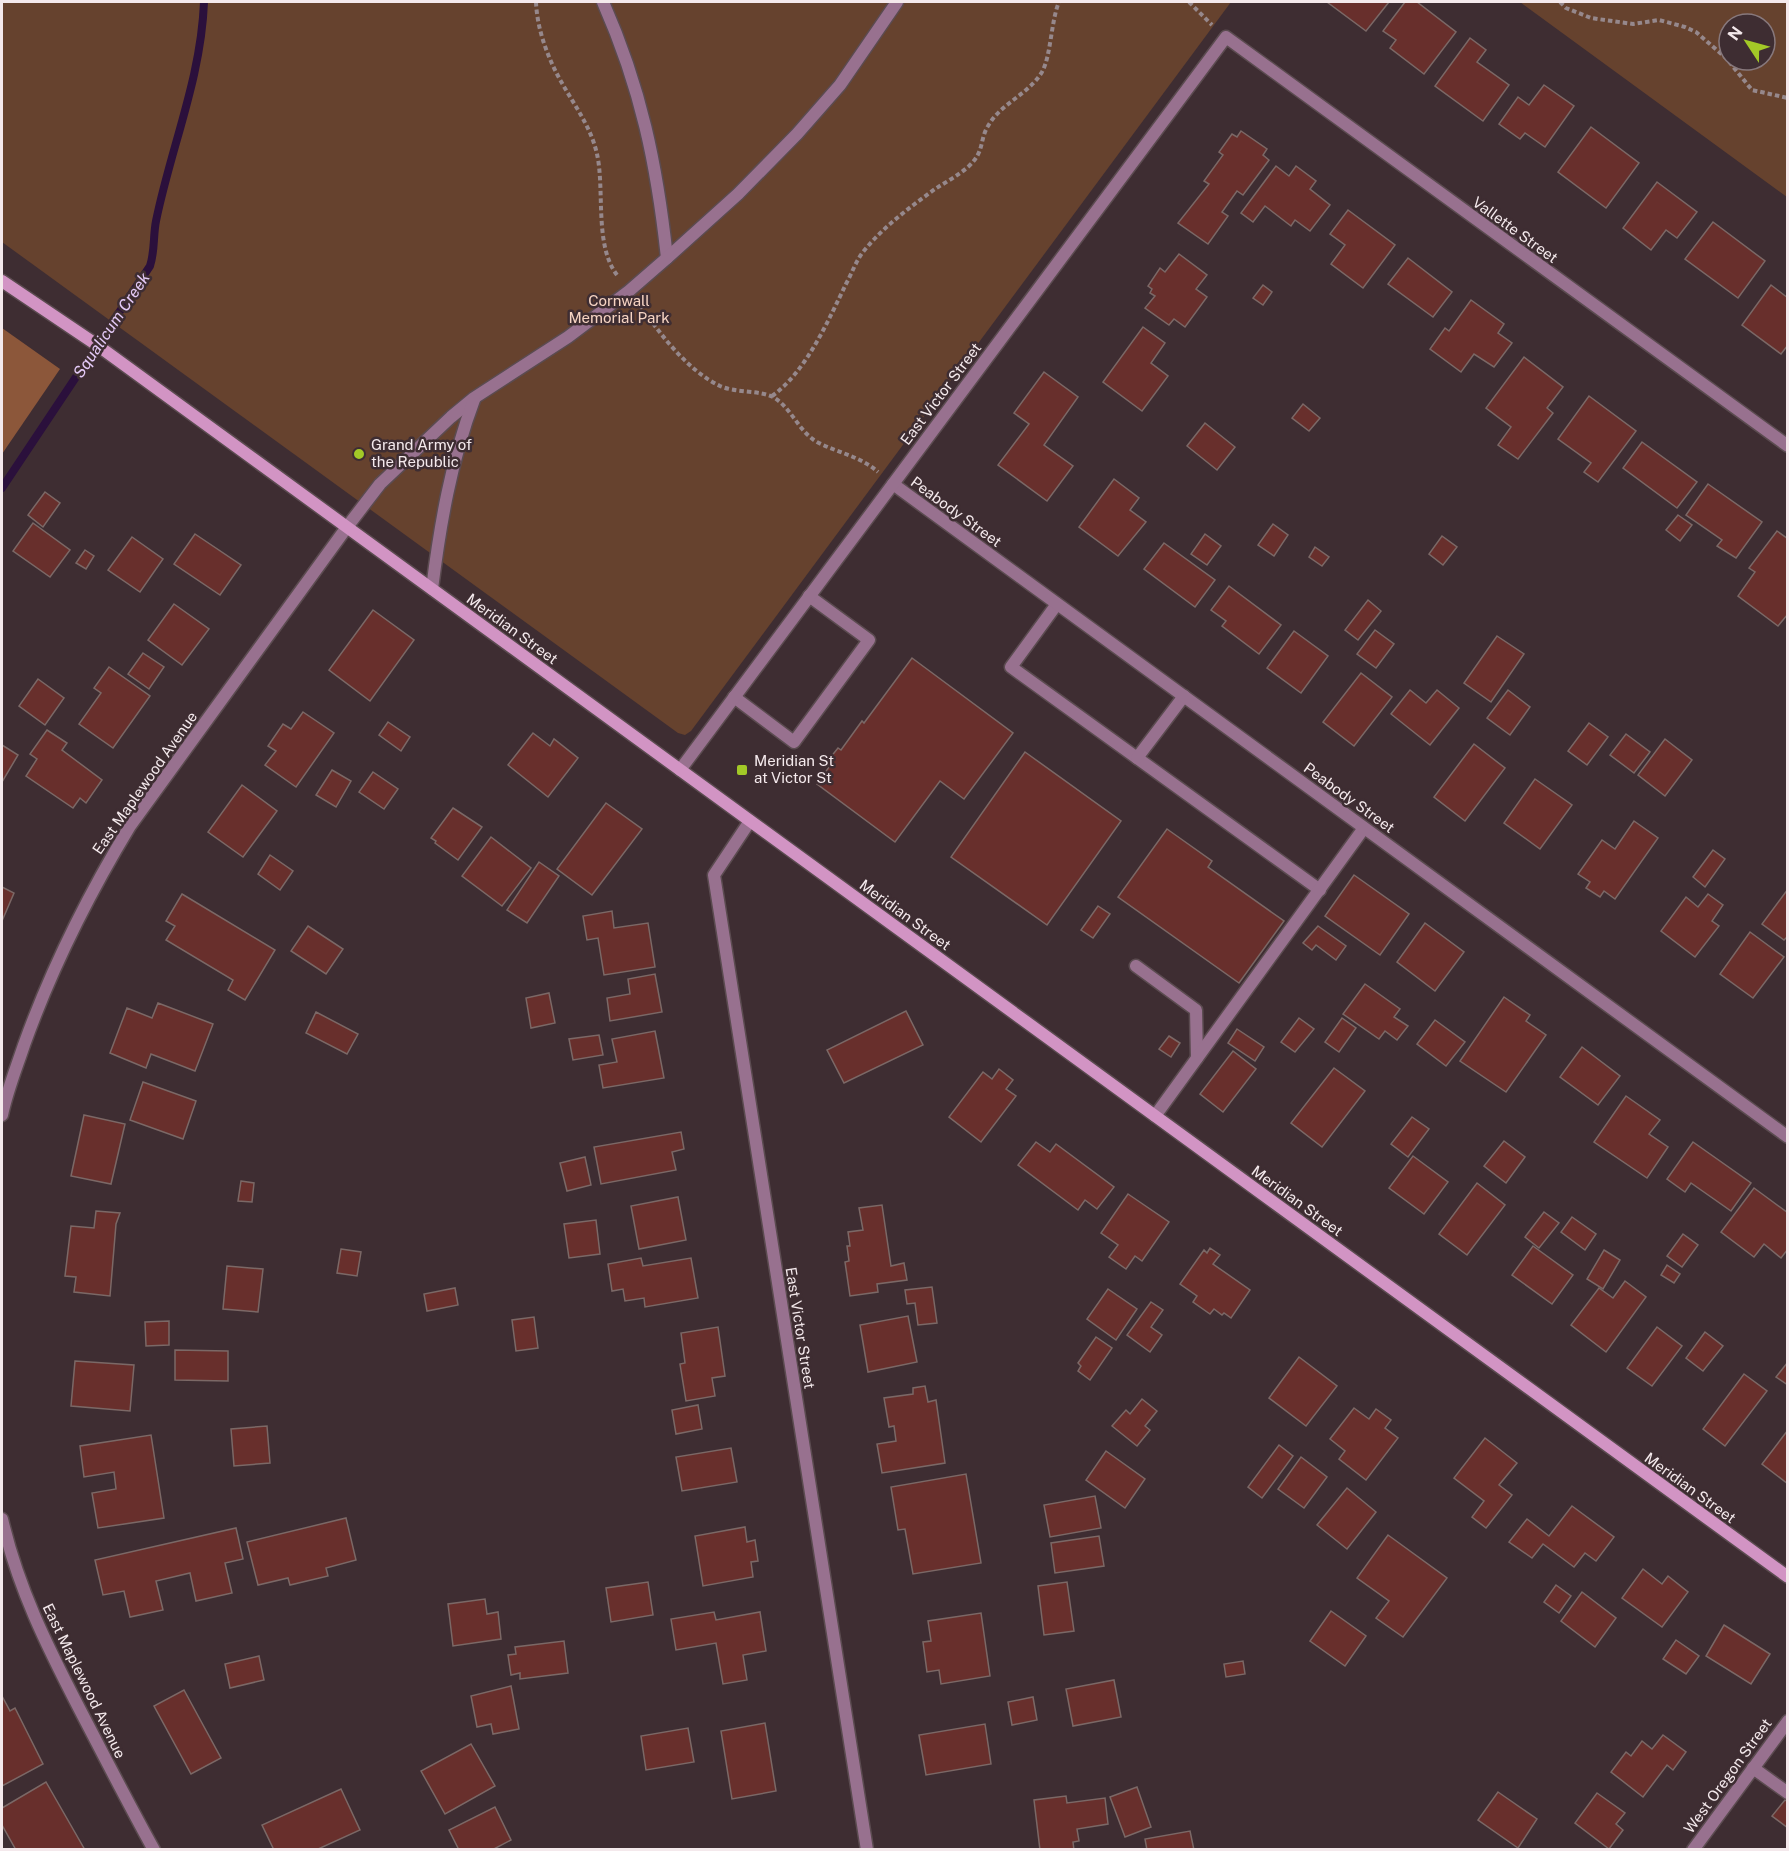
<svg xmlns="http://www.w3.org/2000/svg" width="1789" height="1851" font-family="'Public Sans',sans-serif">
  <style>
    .green { fill: #66422e; fill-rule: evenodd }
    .forest { fill: #8c573a }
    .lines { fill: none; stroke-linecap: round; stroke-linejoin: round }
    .stream { stroke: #2b103c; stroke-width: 8 }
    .building { fill: #682f2c; stroke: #7b6866; stroke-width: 1.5 }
    .lane-casing { stroke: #5b4b50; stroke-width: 15 }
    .street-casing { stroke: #5b4b50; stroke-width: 15 }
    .secondary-casing { stroke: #5b4b50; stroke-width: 15 }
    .path { stroke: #96888c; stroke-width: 4; stroke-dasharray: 4.5 3; stroke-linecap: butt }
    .lane { stroke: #98718f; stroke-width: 12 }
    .street { stroke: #98718f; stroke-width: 12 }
    .secondary { stroke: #d294c4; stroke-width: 12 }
    .poi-dot { fill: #a3c927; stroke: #3e2d32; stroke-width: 2 }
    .labels { text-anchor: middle; stroke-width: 5; stroke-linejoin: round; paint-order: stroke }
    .street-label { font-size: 15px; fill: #f4e9ec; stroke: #3e2d32 }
    .park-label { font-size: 15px; fill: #f6d4c3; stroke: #3e2d32 }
    .poi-label { font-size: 15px; fill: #f4e9ec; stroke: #3e2d32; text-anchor: start }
    .water-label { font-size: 16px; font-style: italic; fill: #e4caf7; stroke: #3e2d32 }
  </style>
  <rect width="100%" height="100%" fill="#3e2d32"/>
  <g class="green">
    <polygon points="2,2 1231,2 691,731 685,735 678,733 2,242"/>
    <path d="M1520 2H1787V197ZM1729 24H1765V60H1729Z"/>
  </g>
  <polygon class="forest" points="2,328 60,369 2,454"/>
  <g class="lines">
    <path class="stream" d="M2 488 150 266C155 251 153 236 156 221 171 147 201 79 204 2"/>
  </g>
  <g class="building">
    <polygon points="1327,2 1389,2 1366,31"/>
    <polygon points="1405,2 1417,2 1456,32 1424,74 1390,48 1396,40 1383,31"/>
    <polygon points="1470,38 1486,50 1477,62 1509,85 1483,121 1435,86"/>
    <polygon points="1544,85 1574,106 1545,147 1525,133 1520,139 1499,124 1518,97 1529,105"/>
    <polygon points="1591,127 1639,163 1606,208 1558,172"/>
    <polygon points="1241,131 1267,149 1263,155 1269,160 1243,195 1237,191 1222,212 1228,216 1208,244 1178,223 1209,184 1204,181 1223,155 1219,152 1232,134 1237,137"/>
    <polygon points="1276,166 1289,176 1296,166 1316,181 1310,189 1330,205 1310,231 1295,220 1291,226 1265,206 1253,222 1241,213"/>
    <polygon points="1657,182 1697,212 1677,238 1666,230 1651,250 1623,228"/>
    <polygon points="1348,210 1395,245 1363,288 1331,264 1345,245 1330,234"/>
    <polygon points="1713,222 1765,261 1738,298 1685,259"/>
    <polygon points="1179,254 1207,275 1196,289 1207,297 1185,327 1174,319 1169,325 1145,308 1155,296 1150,293 1152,289 1148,286 1160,268 1165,272"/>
    <polygon points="1408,258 1452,292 1433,317 1388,284"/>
    <polygon points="1263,285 1272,292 1263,305 1253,298"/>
    <polygon points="1771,285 1788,298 1788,345 1781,354 1742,325"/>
    <polygon points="1471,300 1504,324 1498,333 1512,343 1494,367 1474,354 1461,372 1430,349 1445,328 1449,331"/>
    <polygon points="1143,327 1165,343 1151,363 1168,376 1142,411 1103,382"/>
    <polygon points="1524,357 1563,387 1547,408 1553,413 1518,459 1498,445 1511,427 1486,408"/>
    <polygon points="1044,372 1078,397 1044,445 1073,466 1047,501 998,465 1029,424 1014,413"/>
    <polygon points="1589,396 1636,431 1598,482 1584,472 1591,463 1558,439"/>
    <polygon points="1303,404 1320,418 1309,431 1292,418"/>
    <polygon points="1205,423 1235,447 1217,470 1187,446"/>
    <polygon points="1642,442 1697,482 1677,508 1623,468"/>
    <polygon points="1114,479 1139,498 1130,510 1146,522 1118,556 1079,527"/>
    <polygon points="1708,484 1762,522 1736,558 1717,546 1722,540 1686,515"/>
    <polygon points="45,492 60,503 43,527 28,515"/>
    <polygon points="1678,515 1692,525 1680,541 1666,530"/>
    <polygon points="33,523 70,550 50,577 13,551"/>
    <polygon points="1273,524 1288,535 1274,556 1258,545"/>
    <polygon points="1777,531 1788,539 1788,614 1778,626 1738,596 1755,572 1749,568"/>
    <polygon points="195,534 241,565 220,595 174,564"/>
    <polygon points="1205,534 1221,546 1207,565 1191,554"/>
    <polygon points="1442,536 1457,547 1443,565 1429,554"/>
    <polygon points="132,537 163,559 140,592 108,570"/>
    <polygon points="1164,543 1215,580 1195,607 1144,569"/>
    <polygon points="1315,547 1329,557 1322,566 1309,557"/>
    <polygon points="85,550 94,556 86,569 76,563"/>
    <polygon points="1229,586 1281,625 1259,654 1222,626 1226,621 1211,610"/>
    <polygon points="1368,600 1381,611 1358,640 1345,630"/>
    <polygon points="174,604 209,629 182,665 148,640"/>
    <polygon points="373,610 414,640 370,701 329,670"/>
    <polygon points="1375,630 1394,644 1376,668 1357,654"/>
    <polygon points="1294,631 1328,656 1301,693 1267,668"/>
    <polygon points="1497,636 1524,654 1491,702 1464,683"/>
    <polygon points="143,653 164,667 149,689 128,674"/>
    <polygon points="912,658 1013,733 964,799 940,781 895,842 817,784 834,760 830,758 838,748 841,750 862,721 864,723"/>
    <polygon points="109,667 150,696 113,748 79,724 101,693 94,688"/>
    <polygon points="1361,673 1392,697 1354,746 1323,722"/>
    <polygon points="38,679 64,698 45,725 19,706"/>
    <polygon points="1410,690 1426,703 1437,690 1459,708 1430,745 1391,714"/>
    <polygon points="1508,690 1530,707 1510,735 1487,718"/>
    <polygon points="303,712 334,733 296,787 265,765 276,751 268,746 283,724 291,729"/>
    <polygon points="388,722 410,737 401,751 379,735"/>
    <polygon points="1589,723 1608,737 1587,765 1568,751"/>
    <polygon points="47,730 67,743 62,750 102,780 86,803 80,798 73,808 26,776 37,759 30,754"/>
    <polygon points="533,733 550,746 554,739 578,758 548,797 508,765"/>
    <polygon points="1626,734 1650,752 1634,773 1610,755"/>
    <polygon points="1665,739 1692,760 1665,796 1638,775"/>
    <polygon points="1474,744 1505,768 1465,821 1434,797"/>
    <polygon points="2,745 18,755 2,782"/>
    <polygon points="1025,752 1121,821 1047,925 951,857"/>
    <polygon points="332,770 351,781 336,807 316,795"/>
    <polygon points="373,772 398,789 384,809 359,792"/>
    <polygon points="1535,779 1572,805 1540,849 1504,823"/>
    <polygon points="242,785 277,811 243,857 208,832"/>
    <polygon points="606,803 642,829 592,895 557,869"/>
    <polygon points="453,808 482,827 458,860 435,843 436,841 431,838"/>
    <polygon points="1634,821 1658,838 1615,899 1604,891 1600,897 1586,888 1590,882 1578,874 1602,840 1615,849"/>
    <polygon points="1167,829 1212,861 1208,867 1284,921 1239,983 1118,897"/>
    <polygon points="491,837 531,868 502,906 462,876"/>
    <polygon points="1713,850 1725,859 1705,887 1693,877"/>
    <polygon points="270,855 293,871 280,890 258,874"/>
    <polygon points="539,862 559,876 527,923 507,910"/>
    <polygon points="1354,875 1409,914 1380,955 1325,916"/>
    <polygon points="2,887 14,893 2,921"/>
    <polygon points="1788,889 1788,936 1784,940 1762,924"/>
    <polygon points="182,894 275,950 245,1000 228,990 233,980 166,940 175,926 166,921"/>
    <polygon points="1708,894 1723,905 1712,921 1719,926 1695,957 1661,931 1686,897 1698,907"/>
    <polygon points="1098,906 1110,914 1093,938 1081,930"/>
    <polygon points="612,911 614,928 648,923 655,967 604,975 598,938 587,940 583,916"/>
    <polygon points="1425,923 1464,952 1435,991 1397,962"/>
    <polygon points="308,926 343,949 326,974 291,951"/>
    <polygon points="1318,926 1346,946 1336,960 1316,945 1312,950 1303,943"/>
    <polygon points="1750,932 1784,957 1753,998 1720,974"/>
    <polygon points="655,974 662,1012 610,1021 607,998 630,994 628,979"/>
    <polygon points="1365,984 1400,1009 1394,1017 1408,1026 1397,1040 1385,1031 1379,1039 1343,1014"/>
    <polygon points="549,993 555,1023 531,1028 526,998"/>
    <polygon points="1504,997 1530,1015 1526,1021 1546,1035 1506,1092 1460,1061"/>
    <polygon points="158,1003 213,1024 195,1071 151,1054 146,1068 110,1053 127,1008 152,1018"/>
    <polygon points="906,1011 923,1045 844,1083 827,1050"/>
    <polygon points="316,1012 358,1034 347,1054 306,1033"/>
    <polygon points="1299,1018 1314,1029 1295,1052 1281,1042"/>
    <polygon points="1342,1018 1356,1028 1339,1052 1325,1042"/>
    <polygon points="1435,1020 1465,1042 1446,1066 1417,1044"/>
    <polygon points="1237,1029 1264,1047 1255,1061 1228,1043"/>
    <polygon points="655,1031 664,1078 603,1088 599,1065 617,1062 612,1039"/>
    <polygon points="599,1035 603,1055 573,1060 569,1039"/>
    <polygon points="1169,1036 1180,1043 1171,1057 1159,1049"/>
    <polygon points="1582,1047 1620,1076 1598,1105 1560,1077"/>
    <polygon points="1233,1051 1256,1069 1223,1112 1200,1094"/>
    <polygon points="1334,1068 1365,1091 1322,1147 1291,1123"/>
    <polygon points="999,1069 1013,1080 1006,1089 1016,1096 981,1142 949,1117 983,1072 992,1079"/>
    <polygon points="143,1082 196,1101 183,1139 130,1120"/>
    <polygon points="1626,1096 1660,1120 1649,1134 1668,1147 1647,1178 1594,1142"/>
    <polygon points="84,1115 125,1124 111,1184 71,1176"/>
    <polygon points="1412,1117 1429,1129 1408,1157 1391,1144"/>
    <polygon points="681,1132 684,1149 672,1152 676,1170 601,1184 594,1147"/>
    <polygon points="1504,1141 1525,1157 1506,1183 1484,1166"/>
    <polygon points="1036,1142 1050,1152 1056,1144 1114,1187 1097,1209 1085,1200 1078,1210 1018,1165"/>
    <polygon points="1693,1142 1751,1183 1731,1211 1691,1183 1685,1192 1667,1179"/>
    <polygon points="1413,1156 1448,1182 1424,1214 1389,1188"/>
    <polygon points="585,1157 591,1185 567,1191 560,1163"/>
    <polygon points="241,1181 254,1183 252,1202 238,1201"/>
    <polygon points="1477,1183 1505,1205 1467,1255 1439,1234"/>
    <polygon points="1754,1188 1788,1213 1788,1249 1781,1258 1764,1244 1754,1257 1721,1232"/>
    <polygon points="1128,1194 1169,1222 1142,1261 1135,1256 1126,1269 1109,1257 1118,1245 1101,1233"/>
    <polygon points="678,1197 686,1240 639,1249 631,1206"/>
    <polygon points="882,1205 891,1266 904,1263 907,1280 877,1284 878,1292 850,1296 845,1262 849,1261 847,1246 850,1246 848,1232 863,1230 859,1208"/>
    <polygon points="96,1211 120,1213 116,1224 110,1296 74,1292 76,1277 65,1276 71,1226 94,1228"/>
    <polygon points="1544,1212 1559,1223 1539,1248 1525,1237"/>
    <polygon points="1572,1217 1596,1234 1585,1250 1561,1232"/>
    <polygon points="596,1220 600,1254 569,1258 564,1224"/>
    <polygon points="1683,1234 1698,1245 1682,1267 1667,1256"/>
    <polygon points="1533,1246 1573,1275 1552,1304 1512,1275"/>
    <polygon points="1210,1248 1220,1255 1213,1264 1250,1290 1231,1318 1224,1313 1222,1315 1214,1309 1210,1314 1193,1302 1197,1296 1180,1284 1204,1250 1207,1253"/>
    <polygon points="341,1249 361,1252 357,1276 337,1273"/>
    <polygon points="1604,1250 1620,1260 1603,1289 1587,1279"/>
    <polygon points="641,1258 643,1266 691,1258 698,1298 645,1307 644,1298 625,1301 623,1289 612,1291 608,1264"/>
    <polygon points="1667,1265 1680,1274 1674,1283 1661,1275"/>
    <polygon points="227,1266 263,1269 258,1312 223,1309"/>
    <polygon points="1625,1281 1646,1297 1606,1352 1571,1325 1599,1288 1613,1298"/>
    <polygon points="932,1287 937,1323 918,1325 915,1303 907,1304 905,1290"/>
    <polygon points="455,1288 458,1305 427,1311 424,1294"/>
    <polygon points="1108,1289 1137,1309 1116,1340 1087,1319"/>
    <polygon points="1151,1302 1163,1310 1151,1327 1162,1335 1150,1352 1127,1335"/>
    <polygon points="908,1316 917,1362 868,1372 860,1325"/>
    <polygon points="534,1317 538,1348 516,1351 512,1320"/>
    <polygon points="169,1321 169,1345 146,1346 145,1322"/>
    <polygon points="718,1327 725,1376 712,1378 715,1396 686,1401 680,1364 685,1363 681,1333"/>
    <polygon points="1657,1327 1682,1346 1652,1386 1627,1368"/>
    <polygon points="1705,1332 1723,1346 1703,1371 1686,1358"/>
    <polygon points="1096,1337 1112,1348 1090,1380 1078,1371 1081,1366 1078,1363"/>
    <polygon points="175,1350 228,1351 228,1381 175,1380"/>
    <polygon points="1299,1357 1337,1386 1306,1426 1269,1398"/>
    <polygon points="75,1361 134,1365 130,1411 71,1406"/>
    <polygon points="1788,1362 1788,1385 1776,1377"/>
    <polygon points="1744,1374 1767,1391 1725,1446 1703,1429"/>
    <polygon points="925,1386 928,1402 936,1400 945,1463 882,1473 877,1444 896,1441 894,1426 889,1427 884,1398 913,1394 913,1388"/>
    <polygon points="1142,1399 1157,1411 1145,1426 1150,1430 1137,1446 1112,1426 1126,1410 1130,1414"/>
    <polygon points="698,1405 702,1429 676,1434 672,1410"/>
    <polygon points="1354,1408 1369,1419 1376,1409 1391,1420 1385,1428 1398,1438 1366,1480 1339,1459 1345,1451 1330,1439"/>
    <polygon points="267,1426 270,1463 234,1466 231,1429"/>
    <polygon points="1788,1430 1788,1484 1762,1464"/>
    <polygon points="151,1435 164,1518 98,1528 92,1493 116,1489 114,1472 84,1477 80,1446"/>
    <polygon points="1485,1438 1517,1463 1499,1485 1512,1495 1486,1528 1472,1517 1484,1501 1454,1478"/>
    <polygon points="1279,1445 1293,1456 1262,1498 1248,1487"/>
    <polygon points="731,1448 737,1482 682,1491 676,1457"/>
    <polygon points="1106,1451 1145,1479 1125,1508 1086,1480"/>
    <polygon points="1301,1457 1327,1477 1304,1508 1278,1489"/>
    <polygon points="966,1474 981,1563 913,1574 905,1529 898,1530 891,1487"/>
    <polygon points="1347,1488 1376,1512 1347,1549 1317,1525"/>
    <polygon points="1095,1496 1101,1528 1050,1537 1044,1505"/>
    <polygon points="1572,1506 1614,1537 1596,1561 1585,1553 1574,1567 1543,1544 1532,1558 1509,1542 1527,1519 1549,1536"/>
    <polygon points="346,1518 356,1560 326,1568 328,1576 290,1585 288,1578 258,1585 247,1542"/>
    <polygon points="745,1527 747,1542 755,1540 758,1561 751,1562 753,1577 703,1586 695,1536"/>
    <polygon points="236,1528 243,1559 225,1563 232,1593 196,1601 190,1573 156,1581 163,1610 130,1617 124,1591 103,1595 95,1560"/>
    <polygon points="1388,1535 1447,1578 1403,1637 1376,1618 1389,1601 1357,1578"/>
    <polygon points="1099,1536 1104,1566 1055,1573 1051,1543"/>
    <polygon points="1643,1569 1662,1584 1668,1576 1688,1592 1662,1627 1622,1598"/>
    <polygon points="648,1582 653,1615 611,1622 606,1588"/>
    <polygon points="1067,1582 1074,1631 1044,1635 1038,1586"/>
    <polygon points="1556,1585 1571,1596 1559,1613 1544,1602"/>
    <polygon points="1582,1592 1616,1618 1595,1647 1561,1621"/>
    <polygon points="485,1599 487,1614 498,1612 501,1639 453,1646 448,1604"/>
    <polygon points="1331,1611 1366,1636 1345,1666 1310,1641"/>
    <polygon points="714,1612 716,1620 760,1612 766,1651 743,1655 747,1680 723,1684 716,1643 676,1650 671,1619"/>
    <polygon points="981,1613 990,1676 941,1684 939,1670 927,1672 923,1642 931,1641 928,1621"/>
    <polygon points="1724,1625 1770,1654 1751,1684 1706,1656"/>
    <polygon points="1676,1640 1699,1656 1686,1674 1663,1659"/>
    <polygon points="564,1641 568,1673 520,1679 520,1673 511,1675 508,1655 516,1654 515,1647"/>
    <polygon points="259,1656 264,1680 230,1688 225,1664"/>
    <polygon points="1243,1661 1245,1674 1226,1677 1224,1664"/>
    <polygon points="1114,1680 1121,1717 1073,1726 1066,1689"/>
    <polygon points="511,1686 519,1729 493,1734 491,1724 477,1727 471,1696"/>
    <polygon points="184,1690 221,1758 191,1774 154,1706"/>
    <polygon points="2,1696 10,1711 15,1708 43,1764 2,1786"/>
    <polygon points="1033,1697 1037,1720 1012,1725 1008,1702"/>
    <polygon points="765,1723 776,1791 732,1799 721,1731"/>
    <polygon points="985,1724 991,1764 926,1775 919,1735"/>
    <polygon points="688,1728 694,1762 646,1770 641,1736"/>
    <polygon points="1663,1735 1686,1752 1673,1770 1667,1765 1643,1797 1611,1772 1626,1752 1631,1756 1642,1741 1652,1749"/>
    <polygon points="471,1744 495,1786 445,1814 421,1771"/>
    <polygon points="46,1782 85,1850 16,1850 2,1825 2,1808"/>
    <polygon points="1137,1787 1151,1827 1125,1837 1110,1797"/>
    <polygon points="341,1789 360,1830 316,1850 274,1850 262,1825"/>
    <polygon points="1498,1792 1537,1819 1518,1848 1478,1820"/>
    <polygon points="1597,1793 1625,1813 1616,1824 1623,1830 1609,1849 1575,1823"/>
    <polygon points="1066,1796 1067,1803 1105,1798 1108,1824 1077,1829 1079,1841 1073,1842 1074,1850 1040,1850 1034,1800"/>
    <polygon points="1785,1800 1788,1802 1788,1828 1772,1816"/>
    <polygon points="495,1807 511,1840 492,1850 459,1850 449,1830"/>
    <polygon points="1190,1831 1194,1850 1147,1850 1145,1839"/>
  </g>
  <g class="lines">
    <g class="lane-casing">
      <g id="lane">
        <path d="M603 2C641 88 657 165 667 258"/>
        <polyline points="347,527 380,484 451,417 474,398 568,337 629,291 667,258 738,194 797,134 840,85 897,2"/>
        <path d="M432 589C440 525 451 461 474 400"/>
        <polyline points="1057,604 1011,667 1320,890"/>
        <polyline points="734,697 794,742 869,640 809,596"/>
        <polyline points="1137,758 1184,696"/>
        <polyline points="1136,966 1196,1010 1197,1058"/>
        <polyline points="1155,1116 1364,828"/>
        <polyline points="1753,1768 1788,1793"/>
      </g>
    </g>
    <g class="street-casing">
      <g id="street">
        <polyline points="893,484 1788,1137"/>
        <polyline points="680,770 1226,37 1788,446"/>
        <polyline points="750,821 714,875 867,1850"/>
        <path d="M2 1115C7 1091 16 1069 24 1045 52 967 87 897 130 826L347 527"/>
        <path d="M2 1519C18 1588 47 1646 79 1708 104 1756 128 1803 154 1850"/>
        <polyline points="1693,1850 1788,1721"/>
      </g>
    </g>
    <g class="secondary-casing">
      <polyline id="secondary" points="2,281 97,345 1788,1577"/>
    </g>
    <g class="path">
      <path d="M536 2C537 26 545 50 556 72 570 100 590 123 597 154 605 190 594 245 617 275"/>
      <polyline points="1189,2 1212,25"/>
      <polyline points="1560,2 1566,8 1591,18 1633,24 1659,20 1685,27 1696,32 1726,58 1752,90 1788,98"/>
      <path d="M640 305C659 333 688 371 720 386 736 393 758 390 773 397 792 408 798 431 817 442 838 453 860 456 878 472"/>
      <path d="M772 396C806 372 828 321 846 284 852 273 856 261 863 252 883 227 909 208 935 189 946 182 959 175 969 166 985 151 979 141 988 126 1001 103 1028 95 1042 72 1051 56 1051 21 1059 2"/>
    </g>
    <use href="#lane" class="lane"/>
    <use href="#street" class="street"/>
    <use href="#secondary" class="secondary"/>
  </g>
  <g class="poi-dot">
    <circle cx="359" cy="454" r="6"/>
    <rect x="736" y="764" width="12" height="12" rx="3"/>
  </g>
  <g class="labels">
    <g class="street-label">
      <text transform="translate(1515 230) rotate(36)" y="5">Vallette Street</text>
      <text transform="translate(941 394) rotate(-53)" y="5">East Victor Street</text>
      <text transform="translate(956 512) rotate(36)" y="5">Peabody Street</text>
      <text transform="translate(512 629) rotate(36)" y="5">Meridian Street</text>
      <text transform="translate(145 783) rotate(-55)" y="5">East Maplewood Avenue</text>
      <text transform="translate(1349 798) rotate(36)" y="5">Peabody Street</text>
      <text transform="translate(905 915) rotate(36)" y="5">Meridian Street</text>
      <text transform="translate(1297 1201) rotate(36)" y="5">Meridian Street</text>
      <text transform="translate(800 1328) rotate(81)" y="5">East Victor Street</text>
      <text transform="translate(1690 1488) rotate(36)" y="5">Meridian Street</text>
      <text transform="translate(84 1681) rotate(64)" y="5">East Maplewood Avenue</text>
      <text transform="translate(1728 1776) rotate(-54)" y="5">West Oregon Street</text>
    </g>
    <g class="park-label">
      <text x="619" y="306">Cornwall<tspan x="619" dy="17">Memorial Park</tspan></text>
    </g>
    <g class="poi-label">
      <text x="371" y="450">Grand Army of<tspan x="371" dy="17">the Republic</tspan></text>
      <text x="754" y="766">Meridian St<tspan x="754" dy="17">at Victor St</tspan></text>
    </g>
    <g class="water-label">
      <text transform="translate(111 325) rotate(-56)" y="6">Squalicum Creek</text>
    </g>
  </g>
  <rect width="1789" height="1851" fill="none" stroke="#f4e9ec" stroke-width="6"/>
  <g transform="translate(1747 42) rotate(306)"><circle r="28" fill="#3e2d32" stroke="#87787c" stroke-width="1.5"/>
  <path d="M0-4.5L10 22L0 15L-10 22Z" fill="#a3c927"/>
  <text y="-9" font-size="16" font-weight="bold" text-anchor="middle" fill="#f4e9ec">N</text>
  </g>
</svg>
